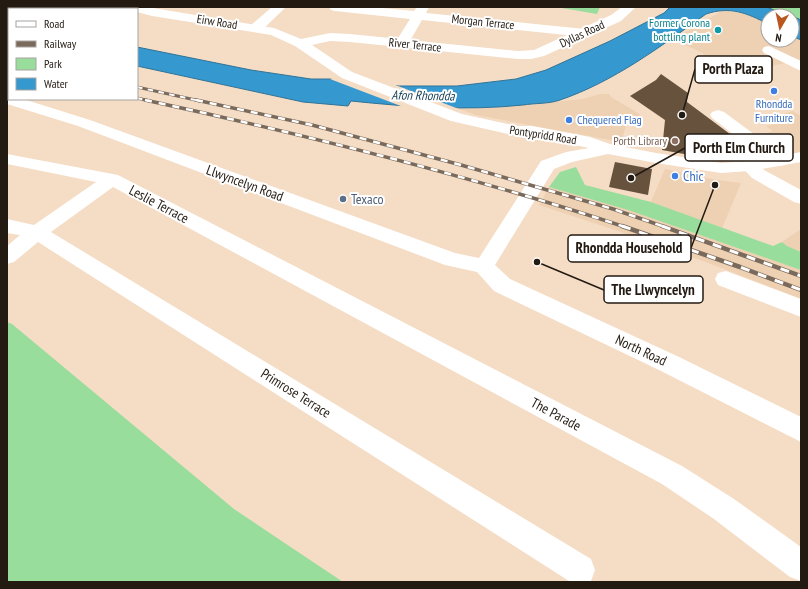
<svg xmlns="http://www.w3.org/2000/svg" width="808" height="589" font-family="'PT Sans Narrow',sans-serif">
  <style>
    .built { fill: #eed0b3 }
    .green { fill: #99dd9c }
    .water { fill: #3599d0; stroke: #307397 }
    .pier { fill: #f5dcc4 }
    .building { fill: #67523d }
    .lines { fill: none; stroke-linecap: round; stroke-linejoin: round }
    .street { fill: #fff; fill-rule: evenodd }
    .secondary { fill: #fff; fill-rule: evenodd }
    .rail-far2-casing { stroke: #7a6a5b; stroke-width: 3 }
    .rail-far1-casing { stroke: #7a6a5b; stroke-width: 3.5 }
    .rail-casing { stroke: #7a6a5b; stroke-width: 4.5 }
    .rail-far2 { stroke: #fff; stroke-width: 2; stroke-dasharray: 5.5; stroke-linecap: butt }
    .rail-far1 { stroke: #fff; stroke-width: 2.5; stroke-dasharray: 7; stroke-linecap: butt }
    .rail { stroke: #fff; stroke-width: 3; stroke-dasharray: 9; stroke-linecap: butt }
    .culture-dot { fill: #0f9aa8; stroke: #fff; stroke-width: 1.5 }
    .shop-dot { fill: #3f7fe0; stroke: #fff; stroke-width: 1.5 }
    .education-dot { fill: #8d6e63; stroke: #fff; stroke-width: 1.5 }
    .service-dot { fill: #5c6f8a; stroke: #fff; stroke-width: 1.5 }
    .labels { text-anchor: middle; stroke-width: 4; stroke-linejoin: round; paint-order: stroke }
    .far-street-label { font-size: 12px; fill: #231a12; stroke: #fff }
    .far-culture-label { font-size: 12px; fill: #0d838f; stroke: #fff; text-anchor: end }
    .far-shop-label { font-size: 12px; fill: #366cbe; stroke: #fff }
    .far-education-label { font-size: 12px; fill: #785e54; stroke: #fff; text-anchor: end }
    .far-water-label { font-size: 13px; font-style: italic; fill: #163f56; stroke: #fff }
    .shop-label { font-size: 14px; fill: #366cbe; stroke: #fff; text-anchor: start }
    .street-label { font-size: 14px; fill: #231a12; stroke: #fff }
    .service-label { font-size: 14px; fill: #4e5e75; stroke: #fff; text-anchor: start }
    .leader { fill: none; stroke: #231a12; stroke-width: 1.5 }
    .callout-dot { fill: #231a12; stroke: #fff; stroke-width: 1.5 }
    .callout { fill: #fff; stroke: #231a12; stroke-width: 1.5 }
    .callout-label { font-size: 15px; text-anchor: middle; font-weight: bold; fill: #231a12 }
  </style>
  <rect width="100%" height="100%" fill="#f5dcc4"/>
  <g class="built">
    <polygon points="726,11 741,13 752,16 768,24 768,40 792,40 792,36 801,40 801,64 785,63 735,75 697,50 672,40 720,12"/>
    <polygon points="600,94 609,94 611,97 641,115 628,119 621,142 476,115 459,109 494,108 583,99"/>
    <polygon points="793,111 801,116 801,159 778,150 758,136 773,131 766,126 779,123 772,118"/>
    <polygon points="665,169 717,180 741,183 722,228 651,202"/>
    <polygon points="549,187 628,210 801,270 801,299 706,262 618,231 539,205"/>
    <polygon points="801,229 801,252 787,246 782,242"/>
  </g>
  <g class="green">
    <polygon points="556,7 600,7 597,14"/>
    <polygon points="766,7 801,7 801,20"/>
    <polygon points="576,167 585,185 651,202 773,246 782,242 787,246 801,252 801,270 628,210 549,187 560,172"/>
    <polygon points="7,322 12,324 234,509 343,582 7,582"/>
  </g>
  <g class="water">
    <path d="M670 7H766L791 16H768V24C747 13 730 6 706 14 660 47 613 82 560 100 549 104 535 103 523 105 465 111 409 107 351 101L348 106 303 102 137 66V47L251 70 311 79H330L399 86H457L516 79 546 70 610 41 664 13Z"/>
    <polygon points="792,16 801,20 801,40 792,36"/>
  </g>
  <polygon class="pier" points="336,77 390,83 459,109 450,111 406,108 330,79"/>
  <g class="building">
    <polygon points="661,74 688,93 687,102 746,146 706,158 662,150 665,120 630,96 656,80"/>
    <polygon points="615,162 652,169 648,195 609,187"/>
  </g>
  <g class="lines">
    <g class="street">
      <polygon points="272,7 286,7 261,31 251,31 249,28 251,25"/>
      <polygon points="329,7 372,7 414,11 417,7 429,7 426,13 585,29 590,30 592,33 590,36 585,37 422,20 407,46 402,47 397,46 395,43 410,19 335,11 331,10"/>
      <polygon points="769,46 801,61 801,71 764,53 762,50 764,47"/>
      <polygon points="718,110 724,112 785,157 788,161 785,165 779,166 773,165 712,118 710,115 712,112"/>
      <polygon points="7,154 118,175 682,466 734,499 801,547 801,581 790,577 714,519 662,484 113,187 51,232 591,559 595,570 591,581 569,581 38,242 14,262 7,264 7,246 20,235 7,233 7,219 34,225 96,182 7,164"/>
      <polygon points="750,161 756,162 764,170 801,190 801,204 794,202 752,178 741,166 744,162"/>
      <polygon points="726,271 801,299 801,317 718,285 715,279 718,273"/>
    </g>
    <polygon class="secondary" points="126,7 147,7 274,28 301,39 330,33 350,34 518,51 534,50 611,15 622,7 636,7 621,21 544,56 531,59 518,59 350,42 330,41 312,45 352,72 462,114 517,126 532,126 590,137 610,144 656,153 721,163 750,161 801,152 801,162 750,171 721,173 656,163 608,154 572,162 554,169 495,265 510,279 677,356 801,417 801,442 659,370 494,291 477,272 445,265 78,126 7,104 7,94 9,95 9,99 23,99 90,120 455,253 479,258 541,161 566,152 589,148 532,136 517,136 451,121 342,78 295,46 271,35 152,16 137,12 137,9 127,9"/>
    <g class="rail-far2-casing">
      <g id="rail-far2">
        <polyline points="7,59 9,59"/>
        <polyline points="7,68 9,69"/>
        <polyline points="137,87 200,101"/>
        <polyline points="137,98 150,101"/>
      </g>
    </g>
    <g class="rail-far1-casing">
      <g id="rail-far1">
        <path d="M145 100C307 135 468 175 625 227"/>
        <polyline points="196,100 312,125 461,165 613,209 665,227"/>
      </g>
    </g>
    <g class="rail-casing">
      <g id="rail">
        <polyline points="622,226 740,267 801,290"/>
        <polyline points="662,226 801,276"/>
      </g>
    </g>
    <use href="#rail-far2" class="rail-far2"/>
    <use href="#rail-far1" class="rail-far1"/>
    <use href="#rail" class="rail"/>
  </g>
  <circle class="culture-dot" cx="718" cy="30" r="4"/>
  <g class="shop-dot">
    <circle cx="774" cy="91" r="4"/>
    <circle cx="569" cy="120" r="4"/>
    <circle cx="675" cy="176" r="4"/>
  </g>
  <circle class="education-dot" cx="675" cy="141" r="4"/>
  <circle class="service-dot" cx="343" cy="199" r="4"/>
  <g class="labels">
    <g class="far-street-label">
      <text transform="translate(217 22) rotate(9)" y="4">Eirw Road</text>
      <text transform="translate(483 22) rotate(6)" y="4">Morgan Terrace</text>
      <text transform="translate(582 34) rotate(-25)" y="4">Dyllas Road</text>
      <text transform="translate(415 45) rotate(6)" y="4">River Terrace</text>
      <text transform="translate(543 135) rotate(9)" y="4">Pontypridd Road</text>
    </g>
    <g class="far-culture-label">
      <text x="710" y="27">Former Corona<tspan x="710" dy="14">bottling plant</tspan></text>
    </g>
    <g class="far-shop-label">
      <text x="774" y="108">Rhondda<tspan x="774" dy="14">Furniture</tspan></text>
      <text x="577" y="124" text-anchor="start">Chequered Flag</text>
    </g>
    <g class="far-education-label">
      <text x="667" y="145">Porth Library</text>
    </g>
    <g class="far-water-label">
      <text transform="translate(423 95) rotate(1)" y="5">Afon Rhondda</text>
    </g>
    <g class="shop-label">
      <text x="683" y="181">Chic</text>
    </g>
    <g class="street-label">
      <text transform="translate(245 183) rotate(20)" y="5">Llwyncelyn Road</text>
      <text transform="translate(159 204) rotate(28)" y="5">Leslie Terrace</text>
      <text transform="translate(641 350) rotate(25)" y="5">North Road</text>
      <text transform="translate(296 393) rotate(32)" y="5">Primrose Terrace</text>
      <text transform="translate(556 414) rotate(28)" y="5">The Parade</text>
    </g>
    <g class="service-label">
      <text x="351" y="204">Texaco</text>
    </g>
  </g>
  <path class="leader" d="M682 115L695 69M631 178L685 148M715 185L691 248M537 262L604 290"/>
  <g class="callout-dot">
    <circle cx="682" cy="115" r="4"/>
    <circle cx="631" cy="178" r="4"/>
    <circle cx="715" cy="185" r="4"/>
    <circle cx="537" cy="262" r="4"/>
  </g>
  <g class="callout">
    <rect x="695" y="56" width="77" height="27" rx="4"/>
    <rect x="685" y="134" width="108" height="27" rx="4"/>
    <rect x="568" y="235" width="123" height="27" rx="4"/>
    <rect x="604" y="276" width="99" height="27" rx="4"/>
  </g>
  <g class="callout-label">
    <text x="733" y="74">Porth Plaza</text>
    <text x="739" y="153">Porth Elm Church</text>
    <text x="629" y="253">Rhondda Household</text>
    <text x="653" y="295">The Llwyncelyn</text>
  </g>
  <rect width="808" height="589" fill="none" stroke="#231a12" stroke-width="16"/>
  <rect x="8" y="8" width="130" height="92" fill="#ffffff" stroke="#a7a3a0"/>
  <rect x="16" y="21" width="20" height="6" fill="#ffffff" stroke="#a7a3a0"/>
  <text x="44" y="28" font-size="12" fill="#231a12">Road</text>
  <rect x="16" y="41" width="20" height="6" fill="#7a6a5b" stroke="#a7a3a0"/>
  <text x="44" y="48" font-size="12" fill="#231a12">Railway</text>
  <rect x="16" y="58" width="20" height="12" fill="#99dd9c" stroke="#a7a3a0"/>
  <text x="44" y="68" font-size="12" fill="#231a12">Park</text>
  <rect x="16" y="78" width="20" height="12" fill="#3599d0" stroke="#a7a3a0"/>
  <text x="44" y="88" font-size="12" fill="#231a12">Water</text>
  <g transform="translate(780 28) rotate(189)"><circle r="19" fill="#ffffff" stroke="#a7a3a0"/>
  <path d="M0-3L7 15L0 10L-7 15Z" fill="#ba5720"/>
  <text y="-6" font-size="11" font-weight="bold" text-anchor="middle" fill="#231a12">N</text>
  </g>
</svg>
